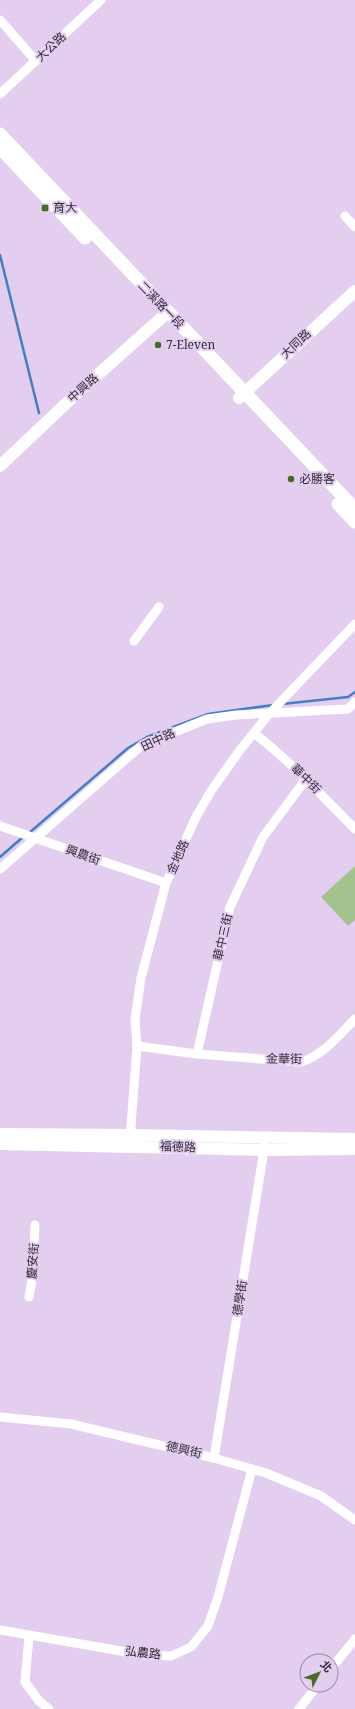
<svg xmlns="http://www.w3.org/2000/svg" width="355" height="1709" font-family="'Noto Serif','Noto Sans TC',serif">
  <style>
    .green { fill: #a3c38e }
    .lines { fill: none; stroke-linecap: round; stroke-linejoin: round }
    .stream { stroke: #427fc4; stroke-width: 2.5 }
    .minor { stroke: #fff; stroke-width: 9 }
    .tertiary { stroke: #fff; stroke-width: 12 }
    .secondary { stroke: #fff; stroke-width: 13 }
    .poi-dot { fill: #456b25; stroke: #e3ceef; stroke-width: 1.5 }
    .labels { text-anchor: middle; stroke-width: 4; stroke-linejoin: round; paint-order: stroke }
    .street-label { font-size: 12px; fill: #322a37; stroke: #e3ceef }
    .poi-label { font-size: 12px; fill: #322a37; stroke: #e3ceef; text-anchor: start }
  </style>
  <rect width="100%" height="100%" fill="#e3ceef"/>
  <polygon class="green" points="355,866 355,920 348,926 321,897"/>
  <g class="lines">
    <g class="stream">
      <polyline points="0,255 39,413"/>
      <polyline points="282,704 348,697 355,692"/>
      <polyline points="29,833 128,748 147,737 208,714 273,705"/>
      <polyline points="0,857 23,837"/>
    </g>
    <g class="minor">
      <polyline points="0,20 36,61"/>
      <polyline points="0,94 101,0"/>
      <polyline points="345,216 355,227"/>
      <polyline points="134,641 159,607"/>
      <path d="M254 733C291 762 322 796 355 829"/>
      <polyline points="0,826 166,883"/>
      <polyline points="0,869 142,745 207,719 236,715 348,709 355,702"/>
      <polyline points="137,1046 197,1054 230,907 263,837 306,779"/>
      <path d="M197 1054 301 1062C324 1055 339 1035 355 1019"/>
      <polyline points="130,1140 137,1046 135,1019 141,978 166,883 196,817 211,791 240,750 269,714 355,624"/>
      <polyline points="29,1297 32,1280 35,1225"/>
      <polyline points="0,1417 71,1424 214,1458 266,1473 321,1496 355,1520"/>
      <polyline points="214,1458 265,1144"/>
      <polyline points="0,1630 144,1655 171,1656 191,1647 208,1626 218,1597 252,1469"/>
      <polyline points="29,1636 25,1682 39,1701 49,1709"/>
      <polyline points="331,1669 355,1639"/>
      <polyline points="299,1709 318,1685"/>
    </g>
    <g class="tertiary">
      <polyline points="239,398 355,291"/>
      <polyline points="0,466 74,396 168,312"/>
      <polyline points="0,1134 130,1135 355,1139"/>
      <polyline points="0,1144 265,1150 355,1149"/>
    </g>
    <g class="secondary">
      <polyline points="0,134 355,509"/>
      <polyline points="0,148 85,238"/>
      <polyline points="338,504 355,522"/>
    </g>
  </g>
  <g class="poi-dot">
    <rect x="41" y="204" width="8" height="8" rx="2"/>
    <circle cx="158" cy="345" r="4"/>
    <circle cx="291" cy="479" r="4"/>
  </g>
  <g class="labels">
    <g class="street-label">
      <text transform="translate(51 47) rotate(-43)" y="4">大公路</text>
      <text transform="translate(161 305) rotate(46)" y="4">二溪路一段</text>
      <text transform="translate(296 344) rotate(-43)" y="4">大同路</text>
      <text transform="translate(83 388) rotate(-42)" y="4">中興路</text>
      <text transform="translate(158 740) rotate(-25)" y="4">田中路</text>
      <text transform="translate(306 779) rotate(44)" y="4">華中街</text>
      <text transform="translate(83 855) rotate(19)" y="4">興農街</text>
      <text transform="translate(178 857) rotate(-66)" y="4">金地路</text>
      <text transform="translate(223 937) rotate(-77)" y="4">華中三街</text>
      <text transform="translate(284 1059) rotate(1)" y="4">金華街</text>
      <text transform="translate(178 1147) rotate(2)" y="4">福德路</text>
      <text transform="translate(33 1261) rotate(-86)" y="4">慶安街</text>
      <text transform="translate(240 1298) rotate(-81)" y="4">德學街</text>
      <text transform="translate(184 1450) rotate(13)" y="4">德興街</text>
      <text transform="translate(143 1653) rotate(6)" y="4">弘農路</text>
    </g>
    <g class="poi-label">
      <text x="53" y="212">育大</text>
      <text x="166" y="349">7-Eleven</text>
      <text x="299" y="483">必勝客</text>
    </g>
  </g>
  <g transform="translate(319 1673) rotate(48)"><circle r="19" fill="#e3ceef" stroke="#9c8ca5"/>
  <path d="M0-3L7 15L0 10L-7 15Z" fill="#456b25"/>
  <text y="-6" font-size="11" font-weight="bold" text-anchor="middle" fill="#322a37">北</text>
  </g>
</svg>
